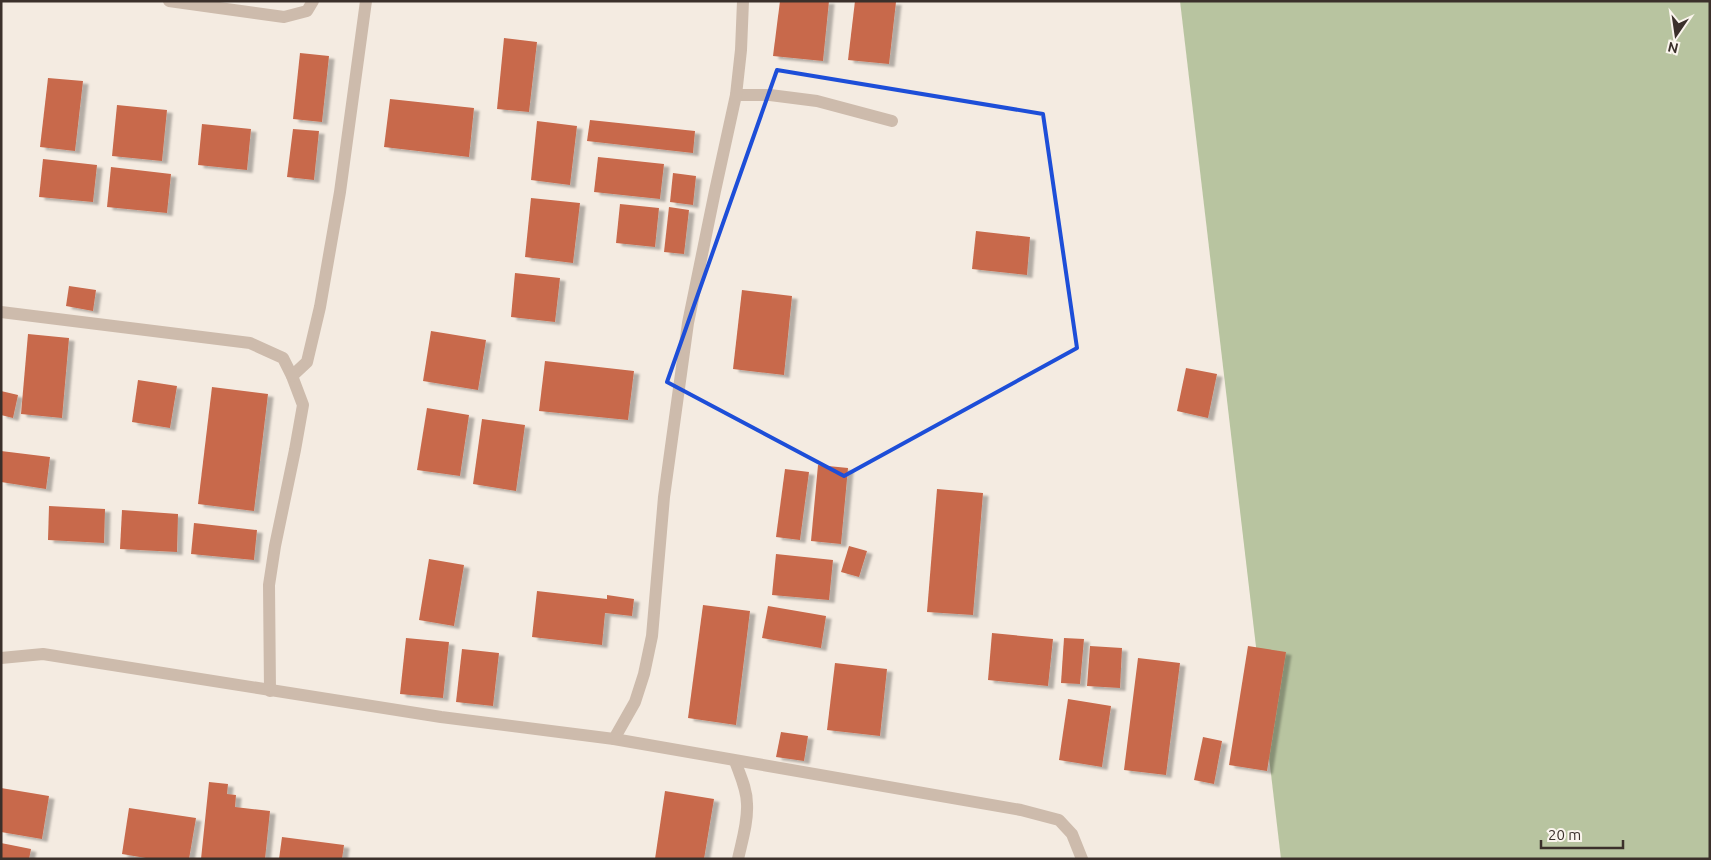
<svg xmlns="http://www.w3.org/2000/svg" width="1711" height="860" font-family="Ubuntu,sans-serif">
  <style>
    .green { fill: #b8c4a0 }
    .building { fill: #c8694b; filter: url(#shadow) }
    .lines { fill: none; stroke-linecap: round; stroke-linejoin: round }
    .street { stroke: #cdbbac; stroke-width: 12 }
    .marked { fill: none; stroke: #1d4ed8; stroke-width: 4; stroke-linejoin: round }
  </style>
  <defs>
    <filter id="shadow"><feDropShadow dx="5.5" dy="3" stdDeviation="1" flood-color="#0004"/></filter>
  </defs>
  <rect width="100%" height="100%" fill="#f4ebe1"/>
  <polygon class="green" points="1180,1 1710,1 1710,859 1281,859"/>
  <g class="building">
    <polygon points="780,1 829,1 823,61 773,56"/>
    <polygon points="855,1 896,2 889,64 848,60"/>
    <polygon points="504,38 537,42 529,112 497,109"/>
    <polygon points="300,53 329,56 322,122 293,119"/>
    <polygon points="48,78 83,81 75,151 40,147"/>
    <polygon points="390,99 474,108 469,157 384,147"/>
    <polygon points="117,105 167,110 162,161 112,156"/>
    <polygon points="590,120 695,131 693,153 587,141"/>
    <polygon points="537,121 577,126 570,185 531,180"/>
    <polygon points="202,124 251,129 247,170 198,165"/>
    <polygon points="293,129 319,131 314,180 287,177"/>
    <polygon points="598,157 664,164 660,199 594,192"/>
    <polygon points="43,159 97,165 93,202 39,197"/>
    <polygon points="111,167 171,174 167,213 107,207"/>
    <polygon points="673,173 696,176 693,205 670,202"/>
    <polygon points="531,198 580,203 573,263 525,257"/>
    <polygon points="620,204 659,208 655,247 616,243"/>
    <polygon points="669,207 689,210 684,254 664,252"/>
    <polygon points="976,231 1030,237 1027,275 972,269"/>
    <polygon points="515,273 560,278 555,322 511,317"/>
    <polygon points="69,286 96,290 93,311 66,306"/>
    <polygon points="742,290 792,296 784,375 733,369"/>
    <polygon points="431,331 486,340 478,390 423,381"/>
    <polygon points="28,334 69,338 62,418 21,414"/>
    <polygon points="545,361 634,371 628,420 539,411"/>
    <polygon points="1186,368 1217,374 1208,418 1177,411"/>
    <polygon points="138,380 177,386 170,428 132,422"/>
    <polygon points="212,387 268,394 254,511 198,504"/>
    <polygon points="1,391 18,395 13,418 1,415"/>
    <polygon points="427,408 469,415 460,476 417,470"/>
    <polygon points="482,419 525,425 516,491 473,484"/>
    <polygon points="1,451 50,457 46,489 1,482"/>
    <polygon points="818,465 848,468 841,544 811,541"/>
    <polygon points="785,469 809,472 800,540 776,537"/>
    <polygon points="937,489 983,493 973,615 927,612"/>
    <polygon points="49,506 105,509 104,543 48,540"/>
    <polygon points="122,510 178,514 177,552 120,549"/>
    <polygon points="194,523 257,530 254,560 191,554"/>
    <polygon points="849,546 867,551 859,577 841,572"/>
    <polygon points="776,554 833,560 829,600 772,595"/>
    <polygon points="429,559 464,565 454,626 419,620"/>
    <polygon points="537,591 607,599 607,595 634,599 632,616 605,613 602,645 532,637"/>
    <polygon points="703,605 750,611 736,725 688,718"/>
    <polygon points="768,606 826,616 821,648 762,638"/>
    <polygon points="992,633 1053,639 1048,686 988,680"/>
    <polygon points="406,638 449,642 443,698 400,694"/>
    <polygon points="1064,638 1084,639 1080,684 1061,683"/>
    <polygon points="1090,646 1122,648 1120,688 1087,686"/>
    <polygon points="1248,646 1286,652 1267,771 1229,765"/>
    <polygon points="462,649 499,653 493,706 456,702"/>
    <polygon points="1138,658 1180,663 1166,775 1124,770"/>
    <polygon points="835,663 887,669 880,736 827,730"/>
    <polygon points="1068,699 1111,706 1102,767 1059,760"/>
    <polygon points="781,732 808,736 804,761 776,757"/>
    <polygon points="1203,737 1222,741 1214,784 1194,780"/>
    <polygon points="209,782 228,784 227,794 236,795 235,807 270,811 265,859 201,859"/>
    <polygon points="1,788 49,796 42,839 1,832"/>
    <polygon points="665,791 714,799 704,859 655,859"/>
    <polygon points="129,808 196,818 189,859 152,859 122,854"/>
    <polygon points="282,837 344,845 342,859 279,859"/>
    <polygon points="1,843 31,849 29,859 1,859"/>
  </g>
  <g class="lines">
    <g class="street">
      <polyline points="169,1 284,17 307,11 313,1"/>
      <polyline points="736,95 770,95 817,101 892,121"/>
      <polyline points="1,312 250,343 283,358 292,376 303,405 295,450 275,546 269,585 270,691"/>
      <polyline points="292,376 307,362 320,307 340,192 366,1"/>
      <polyline points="1,658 43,654 441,717 614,739 1021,810 1059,820 1072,834 1082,859"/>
      <polyline points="614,739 635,702 644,674 652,636 664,497 688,323 715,191 736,95 741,50 743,1"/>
      <path d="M735 761C740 775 747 789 747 804 748 822 742 841 738 859"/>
    </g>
  </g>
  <path class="marked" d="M777 70 1043 114 1077 348 844 476 667 382Z"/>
  <rect width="1711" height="860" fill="none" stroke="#3b302b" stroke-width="5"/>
  <g transform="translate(1676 35) rotate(193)" stroke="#fbf5ee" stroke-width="4" paint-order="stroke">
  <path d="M0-4L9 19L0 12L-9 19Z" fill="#3b302b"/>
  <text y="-8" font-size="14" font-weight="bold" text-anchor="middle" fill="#3b302b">N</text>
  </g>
  <path d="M1541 840v8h82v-8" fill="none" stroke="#3b302b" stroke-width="2.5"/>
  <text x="1548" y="840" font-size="15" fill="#3b302b" stroke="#fbf5ee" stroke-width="4" paint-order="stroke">20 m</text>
</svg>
